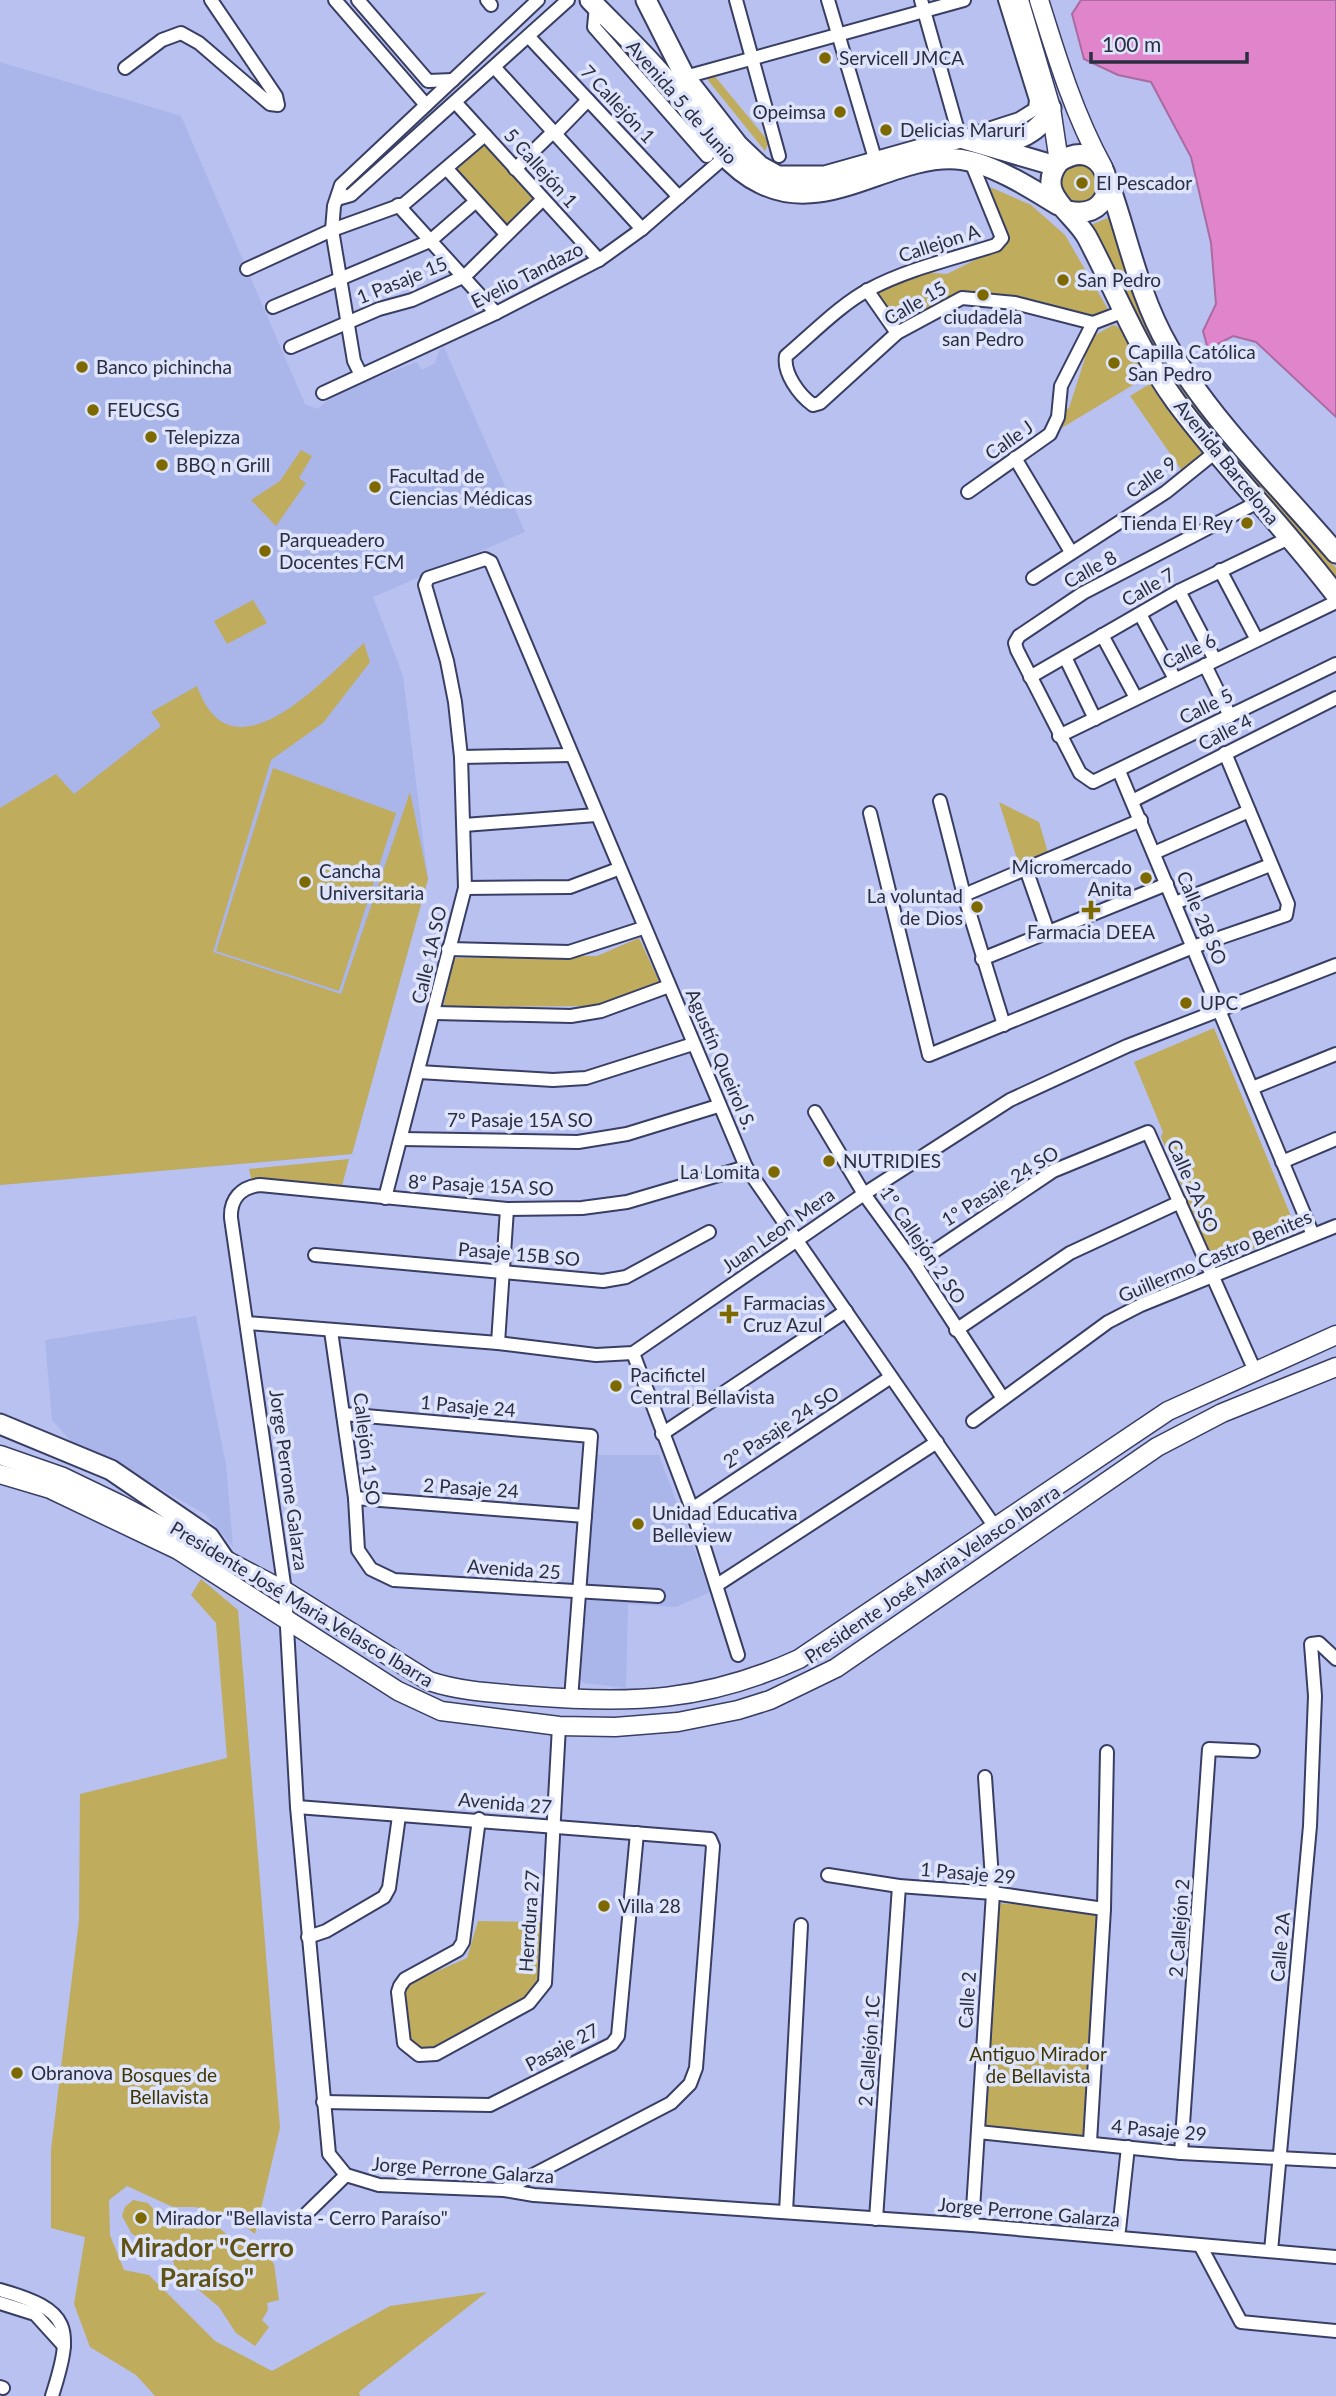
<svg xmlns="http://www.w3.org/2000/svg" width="1336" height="2396" font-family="Lato,sans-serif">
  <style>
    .built { fill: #aab5ea }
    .green { fill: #bfac5c }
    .water { fill: #e085cb; stroke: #aa6ba1; stroke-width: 2 }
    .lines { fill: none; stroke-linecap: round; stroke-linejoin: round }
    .minor-casing { stroke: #383e64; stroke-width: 16 }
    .secondary-casing { stroke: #383e64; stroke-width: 21 }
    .primary-casing { stroke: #383e64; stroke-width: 23 }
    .minor { stroke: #fff; stroke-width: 12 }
    .secondary { stroke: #fff; stroke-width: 18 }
    .primary { stroke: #fff; stroke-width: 19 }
    .poi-dot { fill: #7d6900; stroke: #dee4fb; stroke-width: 2.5 }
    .labels { text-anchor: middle; stroke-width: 7; stroke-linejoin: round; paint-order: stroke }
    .poi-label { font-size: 19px; fill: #2b2e40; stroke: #dee4fb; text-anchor: start }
    .street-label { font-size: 19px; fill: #2b2e40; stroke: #dee4fb }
    .park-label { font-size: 19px; fill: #413500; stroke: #dee4fb }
    .district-label { font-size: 26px; font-weight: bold; fill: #605215; stroke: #dee4fb }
  </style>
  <rect width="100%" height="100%" fill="#b8c1f0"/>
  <g class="built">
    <polygon points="0,62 181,116 305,404 317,409 339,392 417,362 422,370 435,363 439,351 444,347 525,532 373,597 403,676 428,879 352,1154 0,1185"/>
    <polygon points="196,1316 226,1465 233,1547 205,1514 98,1453 72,1442 52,1420 45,1340"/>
    <polygon points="596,1455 659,1455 710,1592 676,1607 628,1604 626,1688 584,1683 578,1676"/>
  </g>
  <g class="green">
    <polygon points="703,74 713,74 769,142 765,151"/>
    <polygon points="484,143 536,200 503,230 451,173"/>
    <circle cx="1079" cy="184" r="20"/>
    <polygon points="990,187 1031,205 1065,235 1109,311 1091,317 1015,298 958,293 897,328 875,292 917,272 947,274 1001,247 1007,237"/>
    <polygon points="1112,216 1127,279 1163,357 1204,412 1336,568 1336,581 1160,373 1091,225"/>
    <path d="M1113 325C1130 329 1140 361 1148 376L1060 429 1061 411 1069 408 1085 358 1084 347 1090 338Z"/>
    <polygon points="1153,382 1208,456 1185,475 1130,396"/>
    <polygon points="301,450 312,456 299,478 306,483 276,526 251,500 280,481"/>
    <polygon points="253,600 267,623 227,644 214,621"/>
    <path d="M364 643 370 662 323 723 271 760 213 952 341 994 410 792 428 879 352 1154 0 1185V808L56 774 74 794 161 726 151 712 197 686C232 785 325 678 364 643Z"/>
    <polygon points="273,768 396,813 339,991 216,951"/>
    <polygon points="999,802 1039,822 1049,856 1020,868"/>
    <polygon points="639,938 660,983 596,1006 443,1007 454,958 597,956"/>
    <polygon points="1214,1028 1297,1231 1214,1265 1161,1137 1163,1132 1134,1062"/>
    <polygon points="349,1159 342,1186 252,1182 249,1169"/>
    <polygon points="201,1579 238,1610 280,2128 255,2234 231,2216 195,2207 173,2207 127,2186 109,2200 110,2235 124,2270 149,2275 215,2341 272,2371 390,2306 487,2292 359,2392 360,2396 155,2396 136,2375 90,2347 74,2304 85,2237 51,2228 51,2150 79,1920 80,1794 227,1758 216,1623 191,1595"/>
    <polygon points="996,1903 1104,1909 1087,2147 978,2135"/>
    <polygon points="478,1921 543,1922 538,1979 526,1999 437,2051 419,2051 408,2042 401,1994 406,1985 467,1958"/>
    <polygon points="133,2200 148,2203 155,2211 192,2222 215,2224 236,2243 266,2253 274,2264 279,2300 267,2303 268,2310 262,2320 269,2327 255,2346 236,2333 219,2307 176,2271 171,2254 132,2234 122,2216 125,2207"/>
  </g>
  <polygon class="water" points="1081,0 1336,0 1336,417 1256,342 1233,336 1208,349 1203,331 1216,304 1211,243 1191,157 1151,82 1118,75 1084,59 1072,14"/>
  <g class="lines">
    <g class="minor-casing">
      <g id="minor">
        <polyline points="335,0 426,105"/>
        <polyline points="358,0 428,81 453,80"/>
        <polyline points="487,0 491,5"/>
        <polyline points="736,0 779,156"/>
        <polyline points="828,0 876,162"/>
        <polyline points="921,0 960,138 1019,119 1035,109 1036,100 1005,0"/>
        <polyline points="596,6 594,27 707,156"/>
        <polyline points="529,37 679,197"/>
        <polyline points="125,68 162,40 181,33 199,43 270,104 278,105 276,96 211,0"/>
        <polyline points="495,68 642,229"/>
        <polyline points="685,77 964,0"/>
        <polyline points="455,102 599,260"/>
        <polyline points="556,133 588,100"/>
        <path d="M971 162 1002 238 996 245C953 259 910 268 870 289 842 303 811 335 786 356 783 373 799 395 813 405L820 403 897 333 962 298 1015 303 1093 323"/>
        <polyline points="447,169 506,234"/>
        <polyline points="515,169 554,131"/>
        <polyline points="337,199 351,195 568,0"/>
        <polyline points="398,205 496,313"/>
        <polyline points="247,269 332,230 404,204 485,135"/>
        <polyline points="867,290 897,333"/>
        <polyline points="273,307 430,241 475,202"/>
        <polyline points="291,347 379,309 412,300 465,276 543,199"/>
        <polyline points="361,375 354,361 332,230 334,206 341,185 538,0"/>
        <polyline points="323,393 496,313 599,260 642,229 726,156"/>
        <polyline points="1015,458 1071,552"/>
        <polyline points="968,492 1050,434 1058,417 1061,386 1093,323 1122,312"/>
        <polyline points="1260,501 1083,593 1019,636 1015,643 1017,650 1080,773 1093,782 1336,664"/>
        <polyline points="1220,570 1257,640"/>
        <polyline points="1033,578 1166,492 1218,450"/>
        <polyline points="1179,591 1215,660"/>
        <polyline points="1140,614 1175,679"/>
        <polyline points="1102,635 1136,698"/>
        <polyline points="1065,657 1095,719"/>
        <polyline points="1205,665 1230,716"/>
        <polyline points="1030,677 1179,591 1289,538"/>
        <polyline points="1059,736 1336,602"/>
        <polyline points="461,757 570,755"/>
        <polyline points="1119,771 1313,1235"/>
        <polyline points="940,801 964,895 1004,1025"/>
        <polyline points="1132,801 1336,698"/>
        <polyline points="870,813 929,1055 1193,947 1286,915 1288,904 1225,753"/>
        <polyline points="464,825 596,815"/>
        <polyline points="1154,853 1249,811"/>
        <polyline points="1026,869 1048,932"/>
        <polyline points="465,888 570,887 618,869"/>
        <polyline points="964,895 1141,820"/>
        <polyline points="1175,903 1270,865"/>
        <polyline points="448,949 569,952 643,928"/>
        <polyline points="982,959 1167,884"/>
        <polyline points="435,1013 571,1016 601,1011 669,986"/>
        <polyline points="419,1072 553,1080 586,1078 693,1044"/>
        <polyline points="1252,1088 1336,1054"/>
        <polyline points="815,1112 864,1194 915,1264 1002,1397"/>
        <polyline points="401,1139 578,1142 627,1134 718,1106"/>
        <polyline points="1282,1162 1336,1139"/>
        <path d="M746 1167 627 1202 582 1208 507 1209 260 1185C241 1187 230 1199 231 1218L285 1591 297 1807 329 2154 346 2175 379 2185 504 2190 534 2195 972 2225 1336 2257"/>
        <polyline points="385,1198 465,888 461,757 455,702 447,661 425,585 428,578 485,559 491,562 746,1167 995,1527"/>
        <polyline points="315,1255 603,1281 626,1277 709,1232"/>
        <polyline points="915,1264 1053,1171 1148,1132 1255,1371"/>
        <polyline points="247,1323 498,1343 596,1355 633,1353 864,1194 1010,1100 1127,1046 1336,965"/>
        <polyline points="956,1330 1070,1253 1180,1202"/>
        <polyline points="331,1331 355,1498 358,1550 371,1569 394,1580 658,1596"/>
        <polyline points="498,1343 507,1209"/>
        <polyline points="633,1353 692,1509 738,1655"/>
        <polyline points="343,1414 591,1436 571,1699"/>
        <polyline points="973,1421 1108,1322 1141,1305 1336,1226"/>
        <polyline points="662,1434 846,1311"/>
        <polyline points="355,1498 585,1516"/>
        <polyline points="692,1509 891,1377"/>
        <polyline points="717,1585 937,1442"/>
        <polyline points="297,1807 710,1839 713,1846 696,2068 690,2084 671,2103 504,2190"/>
        <polyline points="479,1819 463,1942 458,1950 405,1979 400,1986 398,1992 404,2043 419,2055 436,2054 529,2003 545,1983 559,1726"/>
        <polyline points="828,1875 899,1886 993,1893 1104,1909"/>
        <polyline points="308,1937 326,1931 384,1897 389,1888 399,1816"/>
        <polyline points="323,2102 490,2105 612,2044 618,2036 637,1833"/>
        <polyline points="978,2132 1181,2153 1336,2161"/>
        <polyline points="1090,2142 1104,1909 1107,1752"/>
        <polyline points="1181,2153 1209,1749 1253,1751"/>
        <polyline points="786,2212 801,1925"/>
        <polyline points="302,2218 346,2175"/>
        <polyline points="876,2219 899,1886"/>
        <polyline points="972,2225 993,1893 985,1777"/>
        <polyline points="1119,2230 1128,2147"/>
        <polyline points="1201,2247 1241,2322 1336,2331"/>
        <polyline points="1271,2251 1310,1826 1315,1696 1311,1644 1319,1643 1336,1659"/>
        <path d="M0 2290C71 2310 74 2327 52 2396"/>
        <polyline points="0,2303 35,2314 64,2346"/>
        <polyline points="0,2387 3,2388"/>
      </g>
    </g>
    <g class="secondary-casing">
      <g id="secondary">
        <polyline points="1019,0 1051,108 1059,162"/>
        <path d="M1039 0C1057 58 1074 114 1103 167"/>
        <path d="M0 1455 63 1477 119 1504 285 1591 429 1681C462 1692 496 1693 530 1696 632 1704 704 1702 799 1659L1168 1411 1336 1335"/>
        <polyline points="0,1474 50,1489 178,1550 398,1691 441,1711 559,1726 615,1727 678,1722 738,1710 770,1700 836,1668 1157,1447 1222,1413 1336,1367"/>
      </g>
    </g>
    <g class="primary-casing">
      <g id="primary">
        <path d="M590 0C615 26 641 50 664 77 693 111 718 163 760 183 826 217 890 155 956 159 988 161 1031 188 1058 205"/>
        <polyline points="646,0 685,77 738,145 760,166 778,176 825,176 960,138 1056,166"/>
        <path d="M990 144C1015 143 1041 133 1051 108"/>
        <path d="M1108 181C1128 236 1138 294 1168 346 1208 417 1282 490 1336 553"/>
        <path d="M1068 211C1130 224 1111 128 1059 162 1034 193 1073 212 1087 237 1116 292 1139 351 1176 402 1225 468 1286 529 1336 595"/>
        <polyline points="0,1424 111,1470 209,1537 224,1559"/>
      </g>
    </g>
    <use href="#minor" class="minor"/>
    <use href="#secondary" class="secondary"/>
    <use href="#primary" class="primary"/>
  </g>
  <g class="poi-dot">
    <circle cx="825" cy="58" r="7"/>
    <circle cx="840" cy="112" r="7"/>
    <circle cx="886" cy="130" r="7"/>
    <circle cx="1082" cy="183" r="7"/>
    <circle cx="1063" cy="280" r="7"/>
    <circle cx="983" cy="295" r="7"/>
    <circle cx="1114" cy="363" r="7"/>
    <circle cx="82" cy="367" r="7"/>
    <circle cx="93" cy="410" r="7"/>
    <circle cx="151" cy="437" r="7"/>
    <circle cx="162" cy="465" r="7"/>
    <circle cx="375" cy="487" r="7"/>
    <circle cx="1247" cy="523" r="7"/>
    <circle cx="265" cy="551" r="7"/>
    <circle cx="1146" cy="878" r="7"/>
    <circle cx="305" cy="882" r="7"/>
    <circle cx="977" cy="907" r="7"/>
    <path d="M1087.5 899.5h7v7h7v7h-7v7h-7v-7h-7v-7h7z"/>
    <circle cx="1186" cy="1003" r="7"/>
    <circle cx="829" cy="1161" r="7"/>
    <circle cx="774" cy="1172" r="7"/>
    <path d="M725.5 1303.5h7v7h7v7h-7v7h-7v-7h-7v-7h7z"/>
    <circle cx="616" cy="1386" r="7"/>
    <circle cx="638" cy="1524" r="7"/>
    <circle cx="604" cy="1906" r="7"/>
    <circle cx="17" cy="2073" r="7"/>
    <circle cx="141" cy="2218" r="7"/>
  </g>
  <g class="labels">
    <g class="poi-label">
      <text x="839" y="65">Servicell JMCA</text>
      <text x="826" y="119" text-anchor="end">Opeimsa</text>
      <text x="900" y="137">Delicias Maruri</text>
      <text x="1096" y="190">El Pescador</text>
      <text x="1077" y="287">San Pedro</text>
      <text x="983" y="324" text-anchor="middle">ciudadela<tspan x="983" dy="22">san Pedro</tspan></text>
      <text x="1128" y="359">Capilla Católica<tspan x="1128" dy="22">San Pedro</tspan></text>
      <text x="96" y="374">Banco pichincha</text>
      <text x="107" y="417">FEUCSG</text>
      <text x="165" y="444">Telepizza</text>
      <text x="176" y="472">BBQ n Grill</text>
      <text x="389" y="483">Facultad de<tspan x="389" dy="22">Ciencias Médicas</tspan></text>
      <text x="1233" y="530" text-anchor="end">Tienda El Rey</text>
      <text x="279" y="547">Parqueadero<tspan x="279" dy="22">Docentes FCM</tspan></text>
      <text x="1132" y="874" text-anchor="end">Micromercado<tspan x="1132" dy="22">Anita</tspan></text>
      <text x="319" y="878">Cancha<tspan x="319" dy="22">Universitaria</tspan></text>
      <text x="963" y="903" text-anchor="end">La voluntad<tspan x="963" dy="22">de Dios</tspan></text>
      <text x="1091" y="939" text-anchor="middle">Farmacia DEEA</text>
      <text x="1200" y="1010">UPC</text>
      <text x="843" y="1168">NUTRIDIES</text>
      <text x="760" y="1179" text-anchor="end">La Lomita</text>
      <text x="743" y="1310">Farmacias<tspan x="743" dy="22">Cruz Azul</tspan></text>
      <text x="630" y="1382">Pacifictel<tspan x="630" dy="22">Central Bellavista</tspan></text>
      <text x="652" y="1520">Unidad Educativa<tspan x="652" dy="22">Belleview</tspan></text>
      <text x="618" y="1913">Villa 28</text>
      <text x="31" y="2080">Obranova</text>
      <text x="155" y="2225">Mirador "Bellavista - Cerro Paraíso"</text>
    </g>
    <g class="street-label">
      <text transform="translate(682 102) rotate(49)" y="7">Avenida 5 de Junio</text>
      <text transform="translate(618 104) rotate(47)" y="7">7 Callejón 1</text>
      <text transform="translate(541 168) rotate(48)" y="7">5 Callejón 1</text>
      <text transform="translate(939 243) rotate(-18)" y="7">Callejon A</text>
      <text transform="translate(527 275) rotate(-27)" y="7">Evelio Tandazo</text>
      <text transform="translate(402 280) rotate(-22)" y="7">1 Pasaje 15</text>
      <text transform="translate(915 303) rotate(-30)" y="7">Calle 15</text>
      <text transform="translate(1009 440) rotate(-35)" y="7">Calle J</text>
      <text transform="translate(1227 462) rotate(51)" y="7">Avenida Barcelona</text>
      <text transform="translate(1151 477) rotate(-35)" y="7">Calle 9</text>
      <text transform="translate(1090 569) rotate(-29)" y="7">Calle 8</text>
      <text transform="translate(1148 587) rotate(-30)" y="7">Calle 7</text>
      <text transform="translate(1189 651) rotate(-26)" y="7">Calle 6</text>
      <text transform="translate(1206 706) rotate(-26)" y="7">Calle 5</text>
      <text transform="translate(1225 732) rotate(-27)" y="7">Calle 4</text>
      <text transform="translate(1202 918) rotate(67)" y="7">Calle 2B SO</text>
      <text transform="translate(429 955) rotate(-77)" y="7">Calle 1A SO</text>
      <text transform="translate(721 1059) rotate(67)" y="7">Agustín Queirol S.</text>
      <text x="520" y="1127">7º Pasaje 15A SO</text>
      <text transform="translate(481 1185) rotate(3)" y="7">8º Pasaje 15A SO</text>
      <text transform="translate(1000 1186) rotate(-32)" y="7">1º Pasaje 24 SO</text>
      <text transform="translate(1193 1186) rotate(66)" y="7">Calle 2A SO</text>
      <text transform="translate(778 1230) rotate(-35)" y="7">Juan Leon Mera</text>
      <text transform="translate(923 1245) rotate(56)" y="7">1º Callejón 2 SO</text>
      <text transform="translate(519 1254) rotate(5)" y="7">Pasaje 15B SO</text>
      <text transform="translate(1215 1256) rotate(-23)" y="7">Guillermo Castro Benites</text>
      <text transform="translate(468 1406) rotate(5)" y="7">1 Pasaje 24</text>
      <text transform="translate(781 1427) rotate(-33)" y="7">2º Pasaje 24 SO</text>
      <text transform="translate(367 1449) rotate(83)" y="7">Callejón 1 SO</text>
      <text transform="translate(289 1480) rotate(82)" y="7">Jorge Perrone Galarza</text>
      <text transform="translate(471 1488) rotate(4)" y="7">2 Pasaje 24</text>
      <text transform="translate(514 1569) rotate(4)" y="7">Avenida 25</text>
      <text transform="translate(932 1574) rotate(-34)" y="7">Presidente José Maria Velasco Ibarra</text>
      <text transform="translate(302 1604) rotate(31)" y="7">Presidente José Maria Velasco Ibarra</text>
      <text transform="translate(505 1803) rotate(5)" y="7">Avenida 27</text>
      <text transform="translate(968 1873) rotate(5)" y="7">1 Pasaje 29</text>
      <text transform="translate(529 1921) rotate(-86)" y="7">Herrdura 27</text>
      <text transform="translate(1179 1928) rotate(-86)" y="7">2 Callejón 2</text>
      <text transform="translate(1280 1947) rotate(-85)" y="7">Calle 2A</text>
      <text transform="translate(967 2000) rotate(-86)" y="7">Calle 2</text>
      <text transform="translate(562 2047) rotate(-28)" y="7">Pasaje 27</text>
      <text transform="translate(869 2051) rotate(-86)" y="7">2 Callejón 1C</text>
      <text transform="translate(1159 2130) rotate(5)" y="7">4 Pasaje 29</text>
      <text transform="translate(463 2170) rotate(4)" y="7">Jorge Perrone Galarza</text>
      <text transform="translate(1029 2212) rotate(5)" y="7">Jorge Perrone Galarza</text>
    </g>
    <g class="park-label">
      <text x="1038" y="2061">Antiguo Mirador<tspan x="1038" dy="22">de Bellavista</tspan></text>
      <text x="169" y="2082">Bosques de<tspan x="169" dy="22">Bellavista</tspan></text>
    </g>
    <g class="district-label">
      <text x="207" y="2257">Mirador "Cerro<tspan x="207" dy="30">Paraíso"</tspan></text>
    </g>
  </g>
  <path d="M1091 52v10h156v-10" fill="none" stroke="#2b2e40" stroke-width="3.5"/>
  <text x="1102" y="52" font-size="21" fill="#2b2e40" stroke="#dee4fb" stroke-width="5" paint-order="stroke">100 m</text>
</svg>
